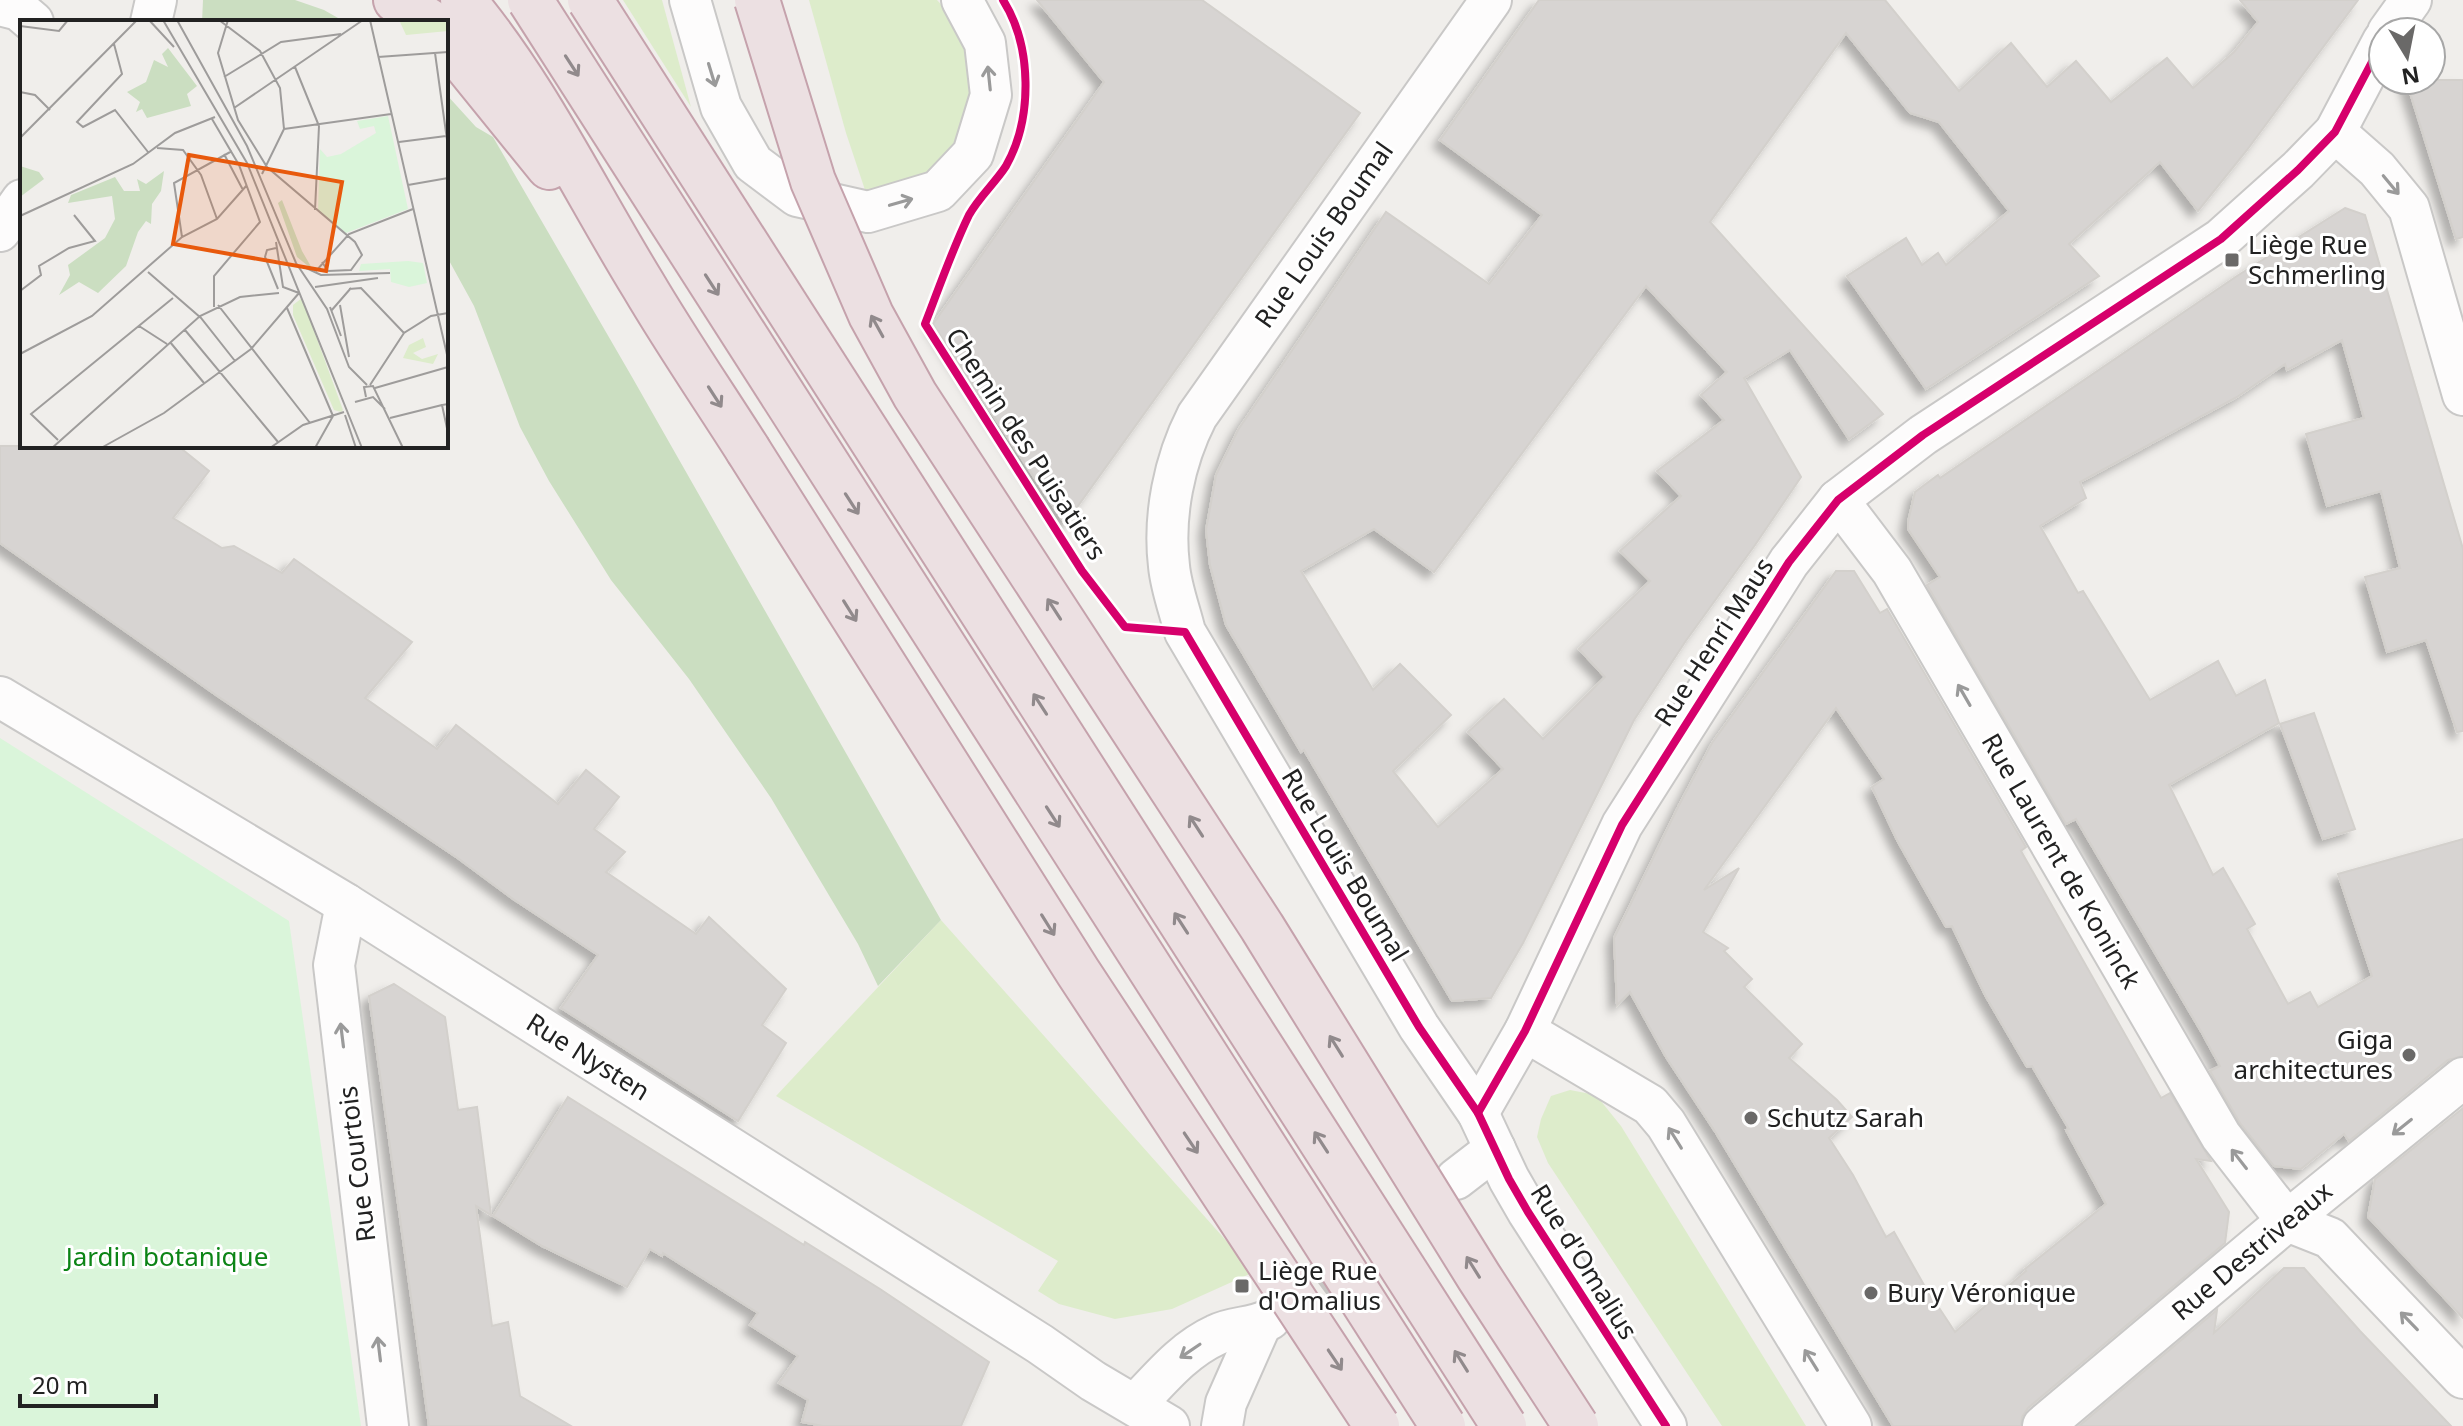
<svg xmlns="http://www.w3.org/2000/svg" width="2463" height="1426" font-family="'Noto Sans',sans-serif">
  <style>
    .grass { fill: #ddeccb }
    .forest { fill: #cbdec1 }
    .park { fill: #daf5da }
    .building { fill: #d7d4d2; stroke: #d3d0cc; stroke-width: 2; fill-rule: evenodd; filter: url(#shadow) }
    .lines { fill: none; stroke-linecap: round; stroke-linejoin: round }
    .minor-tunnel { stroke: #c7c5c3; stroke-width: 40; stroke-dasharray: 40 20; stroke-linecap: butt }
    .minor-casing { stroke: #c9c8c7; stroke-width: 44 }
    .motorway-casing { stroke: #c5a2ac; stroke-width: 48 }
    .minor { stroke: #fdfcfc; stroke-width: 40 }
    .motorway { stroke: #ece0e2; stroke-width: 44 }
    .motorway-bridge-casing { stroke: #c5a2ac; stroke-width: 48; stroke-linecap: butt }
    .motorway-bridge { stroke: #ece0e2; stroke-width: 44 }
    .cycleway-casing { stroke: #fff; stroke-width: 13 }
    .cycleway { stroke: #d6006c; stroke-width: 8 }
    .oneway { stroke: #918a8c }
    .oneway2 { stroke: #9a9a9a }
    .poi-dot { fill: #6a6968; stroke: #fff; stroke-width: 3 }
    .labels { text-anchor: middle; stroke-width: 6; stroke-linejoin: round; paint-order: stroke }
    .street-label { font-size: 26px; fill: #222; stroke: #fff }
    .poi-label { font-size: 26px; fill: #222; stroke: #fff; text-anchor: start }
    .park-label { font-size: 26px; fill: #0c8416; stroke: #fff }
    .inset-road { fill: none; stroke: #9e9c9b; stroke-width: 2 }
    .view { fill: #e8590c; fill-opacity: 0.15; stroke: #e8590c; stroke-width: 4 }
    .inset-edge { fill: none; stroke: #222; stroke-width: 4 }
  </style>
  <defs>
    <filter id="shadow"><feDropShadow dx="-7" dy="7" stdDeviation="4" flood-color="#0004"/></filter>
  </defs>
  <rect width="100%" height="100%" fill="#f0eeeb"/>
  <g class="grass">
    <polygon points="623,0 662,0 691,107"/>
    <polygon points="809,0 937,0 963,29 973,89 965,124 949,151 929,172 896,188 866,193 846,133"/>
    <polygon points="941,920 1254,1272 1172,1309 1115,1319 1059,1304 1038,1291 1058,1261 776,1096"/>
    <polygon points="1570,1090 1596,1095 1621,1126 1806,1426 1722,1426 1548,1163 1537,1137 1541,1119 1551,1096"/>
  </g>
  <g class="forest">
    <polygon points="203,0 295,0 324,10 345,22 202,22"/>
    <polygon points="446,94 476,127 493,137 632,377 941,920 878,986 858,944 771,798 689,679 611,580 549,481 520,427 474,306 446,255"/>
  </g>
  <polygon class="park" points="0,738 289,921 361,1426 0,1426"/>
  <g class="building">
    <polygon points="1037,0 1202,0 1360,113 1065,524 933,324 1104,82"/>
    <path d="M1539 0H1885L1959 91 2011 43 2047 87 2076 61 2111 102 2167 58 2193 88 2234 52 2258 22 2240 0H2358L2247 150 2198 211 2160 162 2069 244 2099 276 1926 389 1847 276 1906 238 1922 265 1938 253 1946 265 2009 211 1939 122 1910 113 1846 33 1710 222 1883 414 1849 439 1790 350 1744 378 1801 477 1755 545 1685 642 1634 720 1523 943 1491 998 1452 1001 1304 750 1301 752 1226 625 1210 565 1206 530 1216 475 1238 430 1386 212 1489 284 1542 215 1440 140ZM1646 286 1727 372 1701 395 1724 420 1657 471 1681 496 1620 551 1650 581 1579 649 1605 677 1543 739 1504 699 1468 732 1503 769 1438 827 1393 771 1451 715 1400 664 1373 690 1301 571 1374 529 1434 572Z"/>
    <polygon points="2406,80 2463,80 2463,237 2456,239"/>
    <polygon points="2345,208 2365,215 2463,549 2463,731 2457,732 2426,640 2387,652 2365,577 2400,568 2381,491 2327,506 2306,434 2364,418 2342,340 2287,370 2285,364 2237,397 2080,482 2086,498 2040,526 2078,593 2083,591 2150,700 2218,661 2236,696 2265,680 2279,723 2169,785 2213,875 2223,868 2255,924 2247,929 2288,1004 2310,992 2318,1007 2372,976 2338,874 2463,839 2463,1056 2448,1060 2349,1141 2344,1134 2301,1169 2274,1166 2240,1123 2210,1071 2220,1066 2202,1033 2076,819 2066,824 1927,585 1940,577 1908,529 1908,522 1915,492 1938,475 1940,478 2237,276"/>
    <polygon points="0,446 178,446 209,471 173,518 222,548 234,546 282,573 294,559 412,642 365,698 437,749 456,725 558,804 586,770 619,797 594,829 625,852 606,872 696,934 709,917 786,989 762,1025 786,1043 738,1121 561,1008 598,955 513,899 459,859 216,695 0,543"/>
    <path d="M1836 571H1854L1880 613 1887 609 2026 847 2021 851 2161 1098 2170 1093 2211 1161 2196 1159 2229 1212 2225 1243 2028 1408 2022 1417 2021 1426H1893L1716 1133 1666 1057 1630 992 1617 1005 1614 938 1678 807 1712 743ZM1836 708 1884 779 1872 787 1897 840 1946 927 1952 926 1985 995 2027 1067 2032 1066 2069 1129 2066 1130 2106 1204 2025 1269 2026 1271 1955 1332 1924 1285 1894 1232 1886 1237 1853 1175 1829 1138 1852 1117 1837 1100 1789 1058 1802 1044 1744 987 1752 979 1724 951 1728 948 1703 932 1739 868 1704 890Z"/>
    <polygon points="2314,713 2355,829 2323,839 2280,724"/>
    <polygon points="394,984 445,1017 458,1110 477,1107 491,1215 476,1206 492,1326 508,1322 520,1396 571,1426 429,1426 369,996"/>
    <polygon points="568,1097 804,1245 805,1242 880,1289 989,1362 961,1426 823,1426 802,1422 808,1400 779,1383 798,1356 750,1325 758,1313 663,1253 662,1256 650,1249 627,1287 542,1246 493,1216"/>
    <polygon points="2463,1108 2463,1318 2368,1217 2375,1179"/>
    <polygon points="2284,1268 2304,1268 2360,1331 2451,1426 2079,1426 2217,1310 2214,1333"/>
  </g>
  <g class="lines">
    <polyline class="minor-tunnel" points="1270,1319 1456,1179"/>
    <g class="minor-casing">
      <g id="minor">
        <polyline points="690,0 721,107 753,163 797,196 868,212 938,191 973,154 991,95 985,43 962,0"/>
        <path d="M1491 0 1197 416C1174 461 1163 516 1169 566 1171 588 1180 611 1185 632L1419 1027 1478 1113 1509 1179 1528 1212 1666 1426"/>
        <polyline points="0,5 19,10 33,22"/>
        <polyline points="151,22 156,0"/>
        <polyline points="2388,32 2411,0"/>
        <polyline points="2335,132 2377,169 2409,208 2463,395"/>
        <polyline points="0,231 22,200"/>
        <polyline points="1838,500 1892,571 2221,1136 2287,1221"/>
        <polyline points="0,697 346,904 1040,1344 1093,1381 1169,1426"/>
        <polyline points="346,904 334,965 388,1426"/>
        <polyline points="1525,1031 1650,1105 1666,1124 1851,1426"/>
        <polyline points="1478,1113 1525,1031 1622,825 1789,562 1838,500 1923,435 2221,239 2298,170 2335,132 2383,41"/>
        <polyline points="1456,1179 1495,1149"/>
        <polyline points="2287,1221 2330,1238 2463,1378"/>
        <path d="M1135 1405C1160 1379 1183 1350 1216 1335 1233 1326 1253 1329 1270 1319"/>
        <polyline points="1222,1426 1226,1403 1261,1324"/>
        <polyline points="2043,1426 2287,1221 2463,1078"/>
      </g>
    </g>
    <g class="motorway-casing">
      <g id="motorway">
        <polyline points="396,0 430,22"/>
        <path d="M463 0C536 87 584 189 643 285 676 341 713 395 748 450"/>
        <polyline points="446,40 549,167"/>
      </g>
    </g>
    <use href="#minor" class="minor"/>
    <use href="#motorway" class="motorway"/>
    <g class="motorway-bridge-casing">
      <g id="motorway-bridge">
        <polyline points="530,0 1443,1426"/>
        <polyline points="590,0 1504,1426"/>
        <polyline points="757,0 813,181 871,315 915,395 1262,927 1479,1277 1576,1426"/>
        <polyline points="748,450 1078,972 1377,1426"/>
      </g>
    </g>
    <use href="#motorway-bridge" class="motorway-bridge"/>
    <g class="cycleway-casing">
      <g id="cycleway">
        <path d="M1003 0C1032 46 1033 118 1006 166 995 183 979 197 969 215 952 250 939 288 925 324L1082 571 1125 627 1185 632 1419 1027 1478 1113 1509 1179 1528 1212 1666 1426"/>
        <polyline points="1478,1113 1525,1031 1622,825 1789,562 1838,500 1923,435 2221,239 2298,170 2335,132 2383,41"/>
      </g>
    </g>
    <use href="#cycleway" class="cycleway"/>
  </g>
  <defs><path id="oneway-shaft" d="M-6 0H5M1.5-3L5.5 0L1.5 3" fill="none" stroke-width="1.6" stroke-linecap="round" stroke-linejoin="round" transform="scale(2)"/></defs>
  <g class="oneway">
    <use href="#oneway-shaft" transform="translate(572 66) rotate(57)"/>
    <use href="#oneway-shaft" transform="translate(712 285) rotate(57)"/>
    <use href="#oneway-shaft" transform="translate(877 326) rotate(-119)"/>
    <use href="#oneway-shaft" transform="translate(715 397) rotate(57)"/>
    <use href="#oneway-shaft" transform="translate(852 504) rotate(57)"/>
    <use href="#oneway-shaft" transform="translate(1054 609) rotate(-123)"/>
    <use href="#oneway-shaft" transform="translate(850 611) rotate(58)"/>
    <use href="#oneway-shaft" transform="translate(1040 704) rotate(-123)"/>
    <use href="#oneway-shaft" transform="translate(1053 817) rotate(57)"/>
    <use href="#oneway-shaft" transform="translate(1196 826) rotate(-123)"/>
    <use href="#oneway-shaft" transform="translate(1181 923) rotate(-123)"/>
    <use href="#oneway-shaft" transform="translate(1048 925) rotate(58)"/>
    <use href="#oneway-shaft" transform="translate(1336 1046) rotate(-122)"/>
    <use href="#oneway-shaft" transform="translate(1321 1142) rotate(-123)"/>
    <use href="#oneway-shaft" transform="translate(1191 1143) rotate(56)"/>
    <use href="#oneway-shaft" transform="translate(1473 1267) rotate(-122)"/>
    <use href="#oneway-shaft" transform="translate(1335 1360) rotate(56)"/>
    <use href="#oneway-shaft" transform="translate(1461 1361) rotate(-122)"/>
  </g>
  <g class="oneway2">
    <use href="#oneway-shaft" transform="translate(712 75) rotate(73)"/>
    <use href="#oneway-shaft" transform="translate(989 78) rotate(-96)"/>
    <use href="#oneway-shaft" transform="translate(2391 185) rotate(50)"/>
    <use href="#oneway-shaft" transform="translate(901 202) rotate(-16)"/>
    <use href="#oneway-shaft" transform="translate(1964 695) rotate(-120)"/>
    <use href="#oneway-shaft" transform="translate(342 1035) rotate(-97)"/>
    <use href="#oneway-shaft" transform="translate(2402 1127) rotate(141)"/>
    <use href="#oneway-shaft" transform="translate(1675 1138) rotate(-122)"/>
    <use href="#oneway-shaft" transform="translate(2239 1159) rotate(-128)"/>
    <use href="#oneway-shaft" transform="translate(2409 1321) rotate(-134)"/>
    <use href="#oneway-shaft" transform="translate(379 1349) rotate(-97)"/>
    <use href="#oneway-shaft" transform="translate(1190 1351) rotate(146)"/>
    <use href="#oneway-shaft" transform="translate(1811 1360) rotate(-122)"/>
  </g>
  <g class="poi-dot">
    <rect x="2224" y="252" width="16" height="16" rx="4"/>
    <circle cx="2409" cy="1055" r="8"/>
    <circle cx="1751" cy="1118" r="8"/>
    <rect x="1234" y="1278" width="16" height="16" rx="4"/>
    <circle cx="1871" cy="1293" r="8"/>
  </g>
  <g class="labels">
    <g class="street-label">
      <text transform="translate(1324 235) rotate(-55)" y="9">Rue Louis Boumal</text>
      <text transform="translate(1026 444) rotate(57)" y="9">Chemin des Puisatiers</text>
      <text transform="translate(1714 642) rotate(-57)" y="9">Rue Henri Maus</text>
      <text transform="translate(2061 861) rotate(60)" y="9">Rue Laurent de Koninck</text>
      <text transform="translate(1345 865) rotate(59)" y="9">Rue Louis Boumal</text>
      <text transform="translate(588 1057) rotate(32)" y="9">Rue Nysten</text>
      <text transform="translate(357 1164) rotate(-97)" y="9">Rue Courtois</text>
      <text transform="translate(2252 1251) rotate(-40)" y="9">Rue Destriveaux</text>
      <text transform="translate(1584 1262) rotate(58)" y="9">Rue d'Omalius</text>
    </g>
    <g class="poi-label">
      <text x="2248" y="254">Liège Rue<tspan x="2248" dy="30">Schmerling</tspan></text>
      <text x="2393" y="1049" text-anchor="end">Giga<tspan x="2393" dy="30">architectures</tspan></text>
      <text x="1767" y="1127">Schutz Sarah</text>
      <text x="1258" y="1280">Liège Rue<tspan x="1258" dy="30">d'Omalius</tspan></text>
      <text x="1887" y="1302">Bury Véronique</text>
    </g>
    <g class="park-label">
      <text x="167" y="1266">Jardin botanique</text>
    </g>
  </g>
  <g transform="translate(20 20)">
    <rect width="428" height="428" fill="#f0eeeb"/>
    <path d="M428 0V11L386 15 380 2ZM282 278 323 390 321 392 314 390 273 295V285ZM403 318 406 327 393 333 402 339 418 334 413 344 383 338 389 325Z" fill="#ddeccb"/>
    <path d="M148 28 177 66 167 74 171 86 127 98 122 89 116 92 120 82 107 72 126 62 134 40 148 47 142 34ZM0 146 19 152 24 159 0 177ZM144 151 141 171 132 184 131 204 126 201 118 212 106 246 78 273 59 262 39 275 50 255 48 245 85 218 95 199 92 176 48 183 51 175 95 157 104 171H120L117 159 126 164ZM262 180 282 231 293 250 277 237 258 183Z" fill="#cbdec1"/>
    <path d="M368 96 388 189 326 213 298 190 300 129 307 137 321 134 356 113 354 106 340 109 337 101ZM388 241 403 243 407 263 389 267 371 262 370 249 339 251 341 244Z" fill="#daf5da"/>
    <path class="inset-road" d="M129 0 154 27M143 0 227 143 342 428M157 0 227 126 276 243 307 289 329 347 347 365M199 0 240 31 260 68 264 109 242 154M208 0 198 33 218 100 247 147 335 222 342 235 331 250 308 251 302 242M350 0 428 339M0 6 39 11 48 0M94 24 102 54 57 102 63 107 95 90 128 132M415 33 428 127M358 37 428 32M275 47 299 106 295 190M204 57 261 22 321 14M0 72 15 75 30 90M214 88 343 0M192 99 219 145 240 202 194 256V287M264 109 371 94M0 118 117 0M379 122 426 116M137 128 163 130 181 155 197 199M204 134 223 170M388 165 428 158M0 196 113 144 155 113 195 97M162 217 154 163 212 131M256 222 263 267 279 273M256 228 247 230 245 237 258 269M282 246 301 255 370 253M296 251 329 214 393 189M128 252 181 298 215 341M295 267 358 258M329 269 341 268 384 313M0 271 21 255 19 246 49 228 75 221 54 195M198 285 290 403M320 285 329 337M310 287 321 316M267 288 313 396M311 291 331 268M119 306 147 324M165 310 258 422M150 322 184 363M0 334 72 296 162 217 197 199 227 165M350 365 384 313 411 296 428 293M355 368 428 347M346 377 344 367 353 366 383 428M335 382 353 377 365 389M428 384 422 385 428 413M325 395 336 428M370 398 422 385M38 420 11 394 153 278M32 428 180 296 220 277 259 273M81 428 144 393 231 329 279 273M250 428 283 405 324 392M295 428 313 396"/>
    <path class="view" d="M169 135 322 162 306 251 153 224Z"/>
    <rect width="428" height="428" class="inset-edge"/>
  </g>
  <g transform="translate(2407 56) rotate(170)"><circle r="38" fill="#ffffff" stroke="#a7a7a7" stroke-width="2"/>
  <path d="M0-6L14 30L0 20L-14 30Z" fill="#6a6968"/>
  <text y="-12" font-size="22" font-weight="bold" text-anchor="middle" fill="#222222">N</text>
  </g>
  <path d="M20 1394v12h136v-12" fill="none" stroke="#222222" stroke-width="4"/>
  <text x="32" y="1394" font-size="24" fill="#222222" stroke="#ffffff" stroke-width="6" paint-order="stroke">20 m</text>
</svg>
